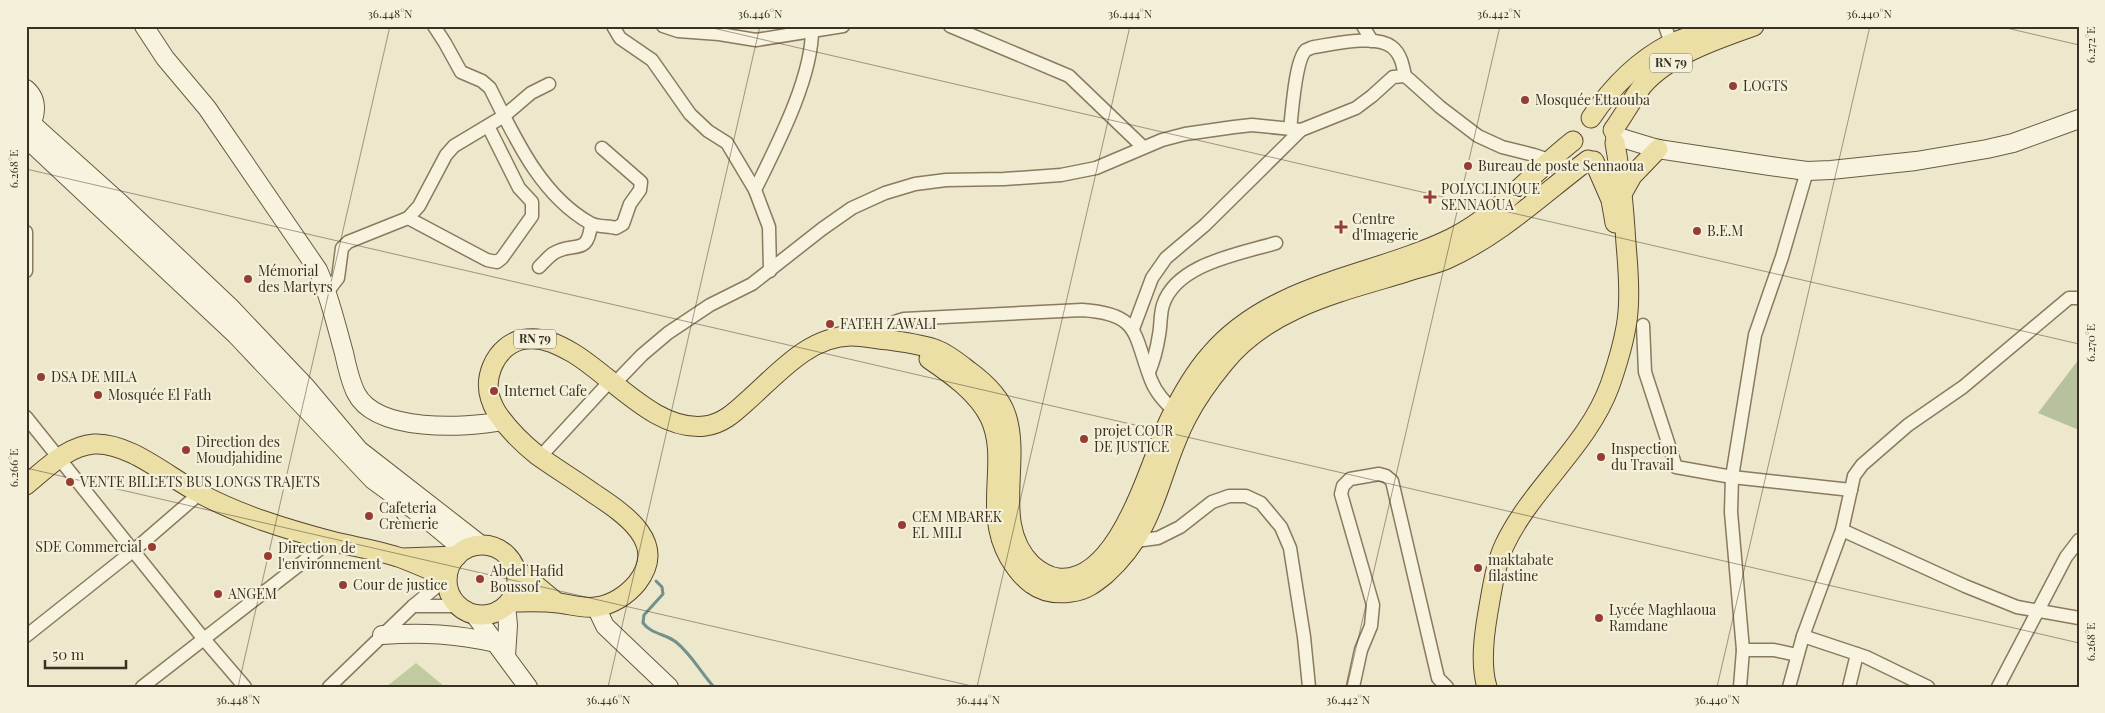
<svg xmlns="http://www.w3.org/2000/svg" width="2105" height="713" font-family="'Playfair Display',serif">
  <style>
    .green { fill: #c1cb9f }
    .cemetery { fill: #b8c19d }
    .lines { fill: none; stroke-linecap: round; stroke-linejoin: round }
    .stream { stroke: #72908c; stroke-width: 3 }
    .street-casing { stroke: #897a60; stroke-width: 15 }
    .secondary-casing { stroke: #6b5c43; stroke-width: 20 }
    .primary-casing { stroke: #584833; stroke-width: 21 }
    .street { stroke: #f8f3de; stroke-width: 12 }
    .secondary { stroke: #f8f3de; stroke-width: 18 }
    .primary { stroke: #ecdfa6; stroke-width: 19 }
    .ticks { fill: none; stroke: #3b3122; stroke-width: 1; stroke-opacity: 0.45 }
    .poi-dot { fill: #953d33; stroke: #f5f0da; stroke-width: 2 }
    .labels { text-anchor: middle; stroke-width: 4.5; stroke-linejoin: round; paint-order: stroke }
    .shield { fill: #f5f0da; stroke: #736a59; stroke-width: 1 }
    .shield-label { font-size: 12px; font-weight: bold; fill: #3b3122 }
    .poi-label { font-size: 14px; fill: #3b3122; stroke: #f5f0da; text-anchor: start }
    .neatline { fill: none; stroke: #3b3122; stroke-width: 2 }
    .ticks-label { font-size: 12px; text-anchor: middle; fill: #3b3122 }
  </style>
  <rect width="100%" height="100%" fill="#ede7cb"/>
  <polygon class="green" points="416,663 445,687 386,687"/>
  <polygon class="cemetery" points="2079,359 2079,430 2038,413"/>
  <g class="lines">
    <path class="stream" d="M656 581 662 587 663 594 644 615 643 623C651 634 666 634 676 642 692 655 701 673 714 687"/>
    <g class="street-casing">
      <g id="street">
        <path d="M434 26 445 43 461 72 482 81 490 88C514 136 540 195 590 223 597 227 608 226 616 228L623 224 630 204 640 190 641 182 602 148"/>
        <polyline points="613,26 620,38 652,60 690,114 708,131 727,143 755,190"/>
        <polyline points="663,26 678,31 719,34 756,40 843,26"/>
        <polyline points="950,26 1069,76 1143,147"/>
        <polyline points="1363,26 1372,41"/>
        <polyline points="1665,26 1671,43 1676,49"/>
        <path d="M1290 129C1292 114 1295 60 1306 50 1307 50 1312 47 1314 47 1333 44 1376 34 1392 47 1401 54 1403 66 1405 76"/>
        <polyline points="408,218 487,260 497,262 502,258 532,216 532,202 519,188 488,126"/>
        <polyline points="26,232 26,271"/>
        <path d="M539 267C544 262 549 256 554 253 573 241 588 257 591 224"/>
        <path d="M770 271 769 227 755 190C776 147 812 79 812 30"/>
        <polyline points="328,291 338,278 342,248 348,242 408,218 419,206 446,155 454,146 504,116 531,93 549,84"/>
        <polyline points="1643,325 1645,372 1676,467 1732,477 1851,490"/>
        <polyline points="1133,329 1152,278 1166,258 1205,225 1301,130 1356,108 1372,96 1393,77 1405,76 1410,80 1440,107 1478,136 1502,147 1534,155 1576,169"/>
        <path d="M871 338C880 327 890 323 904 319L1082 310C1141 314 1133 334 1151 380 1156 393 1165 402 1174 411"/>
        <path d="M1149 372C1154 360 1157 348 1159 335 1161 325 1160 314 1163 305 1176 264 1239 254 1276 243"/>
        <polyline points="615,383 642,355 668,333 710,305 752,284 822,229 852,208 885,193 915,184 946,180 1004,179 1061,175 1096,168 1162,140 1185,134 1234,127 1252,125 1301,130"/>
        <polyline points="26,417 203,638 245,687"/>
        <polyline points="540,457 611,380"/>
        <polyline points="1842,530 1965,586 2017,607 2079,618"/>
        <polyline points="1135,541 1158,538 1180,527 1212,502 1229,496 1246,496 1261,503 1281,527 1290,548 1304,637 1309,687"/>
        <polyline points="413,606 459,606"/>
        <polyline points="26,636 133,551 199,494"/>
        <polyline points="1803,636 1866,657 1928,687"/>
        <polyline points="1743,650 1774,650 1797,655"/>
        <polyline points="142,687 330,541"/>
        <polyline points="329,687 413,606 447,578"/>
        <polyline points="1353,687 1361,650 1371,626 1373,605 1341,494 1343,486 1350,479 1379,474 1386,476 1392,481 1438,678 1447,687"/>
        <polyline points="1740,687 1743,650 1731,512 1732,477 1755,335 1782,257 1807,171"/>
        <polyline points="1789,687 1803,636 1842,530 1854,476 1862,465 1908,425 1963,387 2069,298 2079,298"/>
        <polyline points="1849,687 1857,654"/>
        <polyline points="1998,687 2066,557 2079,540"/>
      </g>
    </g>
    <g class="secondary-casing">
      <g id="secondary">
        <path d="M144 26 165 58 207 108 318 270C330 297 336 325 344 353 347 367 350 381 356 393 376 433 466 428 502 421"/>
        <path d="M26 89C39 100 37 119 26 130"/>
        <polyline points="32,124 120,203 229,306 306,387 359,450 481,545"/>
        <polyline points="1615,136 1658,149 1770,166 1807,171 1831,170 1916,161 1987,149 2013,143 2079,119"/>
        <polyline points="26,138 236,335 373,480 428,520 464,550"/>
        <polyline points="506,605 508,625 506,656"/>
        <polyline points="596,607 605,626 669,687"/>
        <polyline points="474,614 528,687"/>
        <path d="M382 635C423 632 456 634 496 643"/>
      </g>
    </g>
    <g class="primary-casing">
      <g id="primary">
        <path d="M1591 118C1611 88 1637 61 1670 44 1679 39 1698 34 1710 30"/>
        <path d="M1613 130C1624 115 1632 99 1643 85 1669 55 1717 39 1754 26"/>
        <polyline points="1594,161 1611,200 1615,223"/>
        <polyline points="1623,192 1632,176 1658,149"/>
        <path d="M929 359C951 374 978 393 990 418 1010 461 982 509 1009 557 1015 567 1023 578 1032 584 1044 593 1057 594 1071 592 1085 591 1095 583 1106 574 1159 526 1157 474 1187 417 1197 398 1210 380 1224 363 1268 308 1340 292 1403 273 1417 268 1433 265 1447 259 1499 236 1543 194 1588 160"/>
        <path d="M26 485C46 469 67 446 94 444 129 442 168 477 199 493 240 515 286 529 331 541 354 547 379 550 401 558 417 564 432 571 447 577"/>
        <circle cx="482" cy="580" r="35"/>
        <polyline points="403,558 457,556"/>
        <polyline points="514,567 556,602"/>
        <path d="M509 602C525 602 542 601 558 603 570 604 583 609 596 607 612 605 627 595 637 583 669 542 623 513 593 493 575 480 555 468 537 455 522 443 508 429 497 413 488 398 485 384 492 367 498 352 511 340 527 339 544 337 559 345 573 353 613 377 656 432 705 426 722 424 734 413 746 402 776 376 808 336 851 336 863 336 877 339 889 340 903 342 925 345 937 350 948 354 960 364 969 371 984 382 1000 397 1006 415 1022 463 991 525 1032 565 1039 571 1048 577 1058 578 1119 585 1150 462 1169 421 1180 398 1194 373 1210 355 1271 283 1372 277 1452 238 1498 215 1532 173 1573 141"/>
        <path d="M1487 687C1480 664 1484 635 1488 612 1492 590 1495 566 1504 546 1531 488 1588 446 1610 385 1618 362 1626 337 1628 312 1630 290 1628 266 1626 244 1624 210 1621 177 1615 143"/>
      </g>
    </g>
    <use href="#street" class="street"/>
    <use href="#secondary" class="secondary"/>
    <use href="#primary" class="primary"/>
  </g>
  <path class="ticks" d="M704 26 2079 344M1998 26 2079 45M26 169 2079 643M26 468 976 687M238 687 390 26M608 687 760 26M977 687 1130 26M1347 687 1500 26M1717 687 1870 26"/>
  <g class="poi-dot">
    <circle cx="1733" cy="86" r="5"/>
    <circle cx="1525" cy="100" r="5"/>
    <circle cx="1468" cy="166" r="5"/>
    <path d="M1427.5 189.5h5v5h5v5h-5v5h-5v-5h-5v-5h5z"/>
    <path d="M1338.5 219.5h5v5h5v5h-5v5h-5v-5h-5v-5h5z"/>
    <circle cx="1697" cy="231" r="5"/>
    <circle cx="248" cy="279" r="5"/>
    <circle cx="830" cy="324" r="5"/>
    <circle cx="41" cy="377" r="5"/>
    <circle cx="494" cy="391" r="5"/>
    <circle cx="98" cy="395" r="5"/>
    <circle cx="1084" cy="439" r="5"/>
    <circle cx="186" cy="450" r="5"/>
    <circle cx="1601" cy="457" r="5"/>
    <circle cx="70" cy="482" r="5"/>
    <circle cx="369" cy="516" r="5"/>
    <circle cx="902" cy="525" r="5"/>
    <circle cx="152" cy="547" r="5"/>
    <circle cx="268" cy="556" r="5"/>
    <circle cx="1478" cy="568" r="5"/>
    <circle cx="480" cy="579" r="5"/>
    <circle cx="343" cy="585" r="5"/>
    <circle cx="218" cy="594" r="5"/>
    <circle cx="1599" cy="618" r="5"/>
  </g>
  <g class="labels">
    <g class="shield">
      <rect x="1650" y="53.5" width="42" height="19" rx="4"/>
      <rect x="514" y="329.5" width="42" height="19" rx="4"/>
    </g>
    <g class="shield-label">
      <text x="1671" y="67">RN 79</text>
      <text x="535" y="343">RN 79</text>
    </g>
    <g class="poi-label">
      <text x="1743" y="91">LOGTS</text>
      <text x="1535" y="105">Mosquée Ettaouba</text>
      <text x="1478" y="171">Bureau de poste Sennaoua</text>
      <text x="1441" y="194">POLYCLINIQUE<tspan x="1441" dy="16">SENNAOUA</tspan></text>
      <text x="1352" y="224">Centre<tspan x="1352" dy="16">d'Imagerie</tspan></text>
      <text x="1707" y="236">B.E.M</text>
      <text x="258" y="276">Mémorial<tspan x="258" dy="16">des Martyrs</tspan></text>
      <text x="840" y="329">FATEH ZAWALI</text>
      <text x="51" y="382">DSA DE MILA</text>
      <text x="504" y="396">Internet Cafe</text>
      <text x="108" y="400">Mosquée El Fath</text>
      <text x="1094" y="436">projet COUR<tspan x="1094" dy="16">DE JUSTICE</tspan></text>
      <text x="196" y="447">Direction des<tspan x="196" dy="16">Moudjahidine</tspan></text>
      <text x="1611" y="454">Inspection<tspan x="1611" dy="16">du Travail</tspan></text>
      <text x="80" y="487">VENTE BILLETS BUS LONGS TRAJETS</text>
      <text x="379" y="513">Cafeteria<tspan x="379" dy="16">Crèmerie</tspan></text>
      <text x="912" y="522">CEM MBAREK<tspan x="912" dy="16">EL MILI</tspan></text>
      <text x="142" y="552" text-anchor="end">SDE Commercial</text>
      <text x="278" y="553">Direction de<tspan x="278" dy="16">l'environnement</tspan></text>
      <text x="1488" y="565">maktabate<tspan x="1488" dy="16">filastine</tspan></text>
      <text x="490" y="576">Abdel Hafid<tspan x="490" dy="16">Boussof</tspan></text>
      <text x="353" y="590">Cour de justice</text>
      <text x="228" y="599">ANGEM</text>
      <text x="1609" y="615">Lycée Maghlaoua<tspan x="1609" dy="16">Ramdane</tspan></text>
    </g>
  </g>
  <rect width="2105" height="713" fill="none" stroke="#f5f0da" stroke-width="55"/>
  <path d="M45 660v8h81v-8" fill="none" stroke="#3b3122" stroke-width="2.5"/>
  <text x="52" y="660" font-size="15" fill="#3b3122" stroke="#f5f0da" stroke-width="4" paint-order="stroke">50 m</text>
  <rect x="28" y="28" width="2050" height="658" class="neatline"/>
  <g class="ticks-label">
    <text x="390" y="18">36.448°N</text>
    <text x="760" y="18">36.446°N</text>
    <text x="1130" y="18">36.444°N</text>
    <text x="1499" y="18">36.442°N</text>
    <text x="1869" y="18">36.440°N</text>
    <text transform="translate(2091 45) rotate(-90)" y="4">6.272°E</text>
    <text transform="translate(14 169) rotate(-90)" y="4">6.268°E</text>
    <text transform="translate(2091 343) rotate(-90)" y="4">6.270°E</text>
    <text transform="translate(14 468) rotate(-90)" y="4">6.266°E</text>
    <text transform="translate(2091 642) rotate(-90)" y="4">6.268°E</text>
    <text x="238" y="704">36.448°N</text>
    <text x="608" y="704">36.446°N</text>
    <text x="978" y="704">36.444°N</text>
    <text x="1348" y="704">36.442°N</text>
    <text x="1717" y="704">36.440°N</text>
  </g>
</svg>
